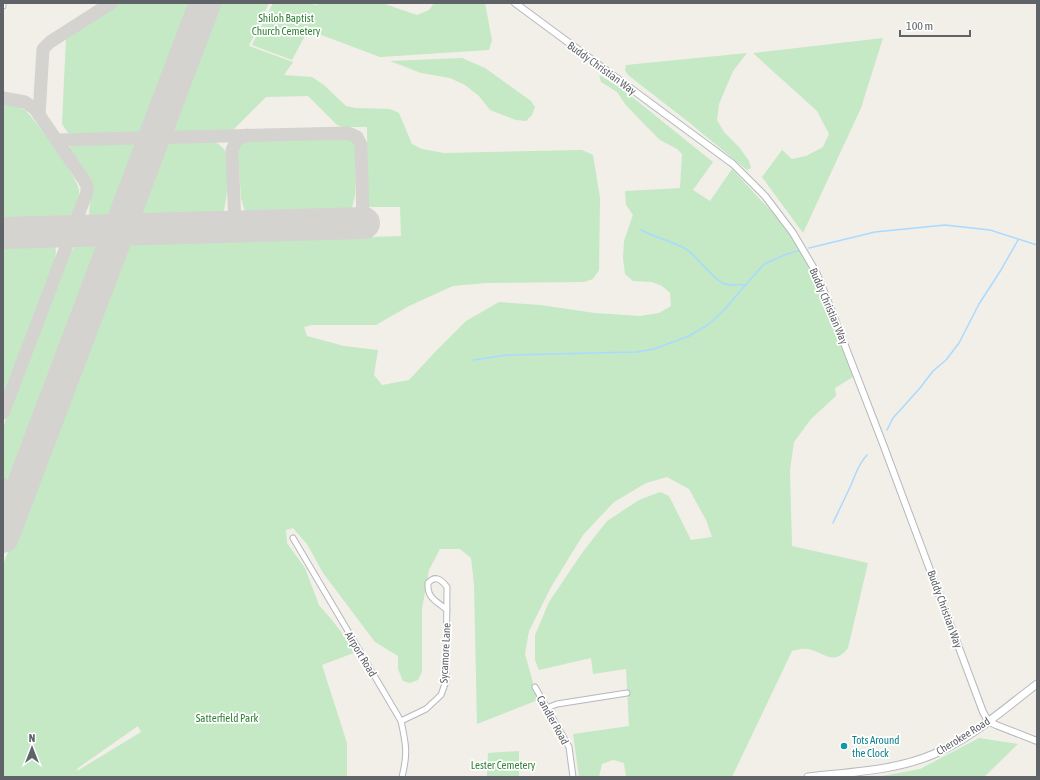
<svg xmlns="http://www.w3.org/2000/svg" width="1040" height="780" font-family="'Asap Condensed',sans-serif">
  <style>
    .green { fill: #c5e8c5; fill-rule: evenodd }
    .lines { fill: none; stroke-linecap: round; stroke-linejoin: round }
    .stream { stroke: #aadaff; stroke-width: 1.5 }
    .taxiway { stroke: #d4d3d0; stroke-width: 13 }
    .runway { stroke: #d4d3d0; stroke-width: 32 }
    .minor-casing { stroke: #b5b8bc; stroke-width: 7 }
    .tertiary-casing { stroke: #b5b8bc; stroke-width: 8 }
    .secondary-casing { stroke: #b6babf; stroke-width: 9 }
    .minor { stroke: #fff; stroke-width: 5 }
    .tertiary { stroke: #fff; stroke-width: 6 }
    .secondary { stroke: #fff; stroke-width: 7 }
    .culture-dot { fill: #0f9aa8; stroke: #fff; stroke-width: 1.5 }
    .labels { text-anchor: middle; stroke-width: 3.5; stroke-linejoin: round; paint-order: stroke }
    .park-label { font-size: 11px; fill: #348238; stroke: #fff }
    .street-label { font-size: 11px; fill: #5f6368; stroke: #fff }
    .culture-label { font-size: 11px; fill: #0d838f; stroke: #fff; text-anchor: start }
  </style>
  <rect width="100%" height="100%" fill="#f1efe8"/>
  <g class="green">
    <polygon points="119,3 194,3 145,131 143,133 75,134 68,133 62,124 66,38"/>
    <path d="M217 3H269L249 46 293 62 284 75 312 77 324 85 346 106 356 108 390 109 399 113 412 144 422 149 444 153 582 150 593 155 600 198 599 270 593 279 584 282 486 283 453 286 409 306 376 325H312L304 327 307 336 344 346 378 350 374 375 382 385 409 380 437 350 466 321 499 302 540 305 595 313 640 316 659 313 671 306 670 293 662 286 652 282 633 281 625 274 623 258 624 241 633 215 626 205 625 191 680 188 682 154 677 149 660 140 642 122 625 104 617 92 601 82 599 75 621 88 713 162 693 190 710 201 732 169 772 212 798 246 819 283 853 377 835 388 836 396 811 419 794 442 790 470 792 546 868 563 848 648C833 667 824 652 808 649 803 648 796 650 792 651L732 777H626L624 763 613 760 602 764 599 777H579L573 734 629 726 626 669 593 674 591 658 539 670 535 660V635L549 602 582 553 607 521 639 500 660 492 669 496 691 540 712 537 706 520 689 489 667 477 646 483 614 502 583 535 551 587 529 631 525 654 538 700 477 724 474 584 471 558 460 549H440L429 570 422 609V672L418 680 410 683 403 681 398 669V656L375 642 323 573 307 544 293 528 286 530 287 543 305 568 319 605 332 620 356 652 322 665 347 743V777H3V565L126 241 369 234V237L401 236 400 207H368L367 127H343L337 125 308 96 266 97 233 130 173 132 168 130ZM138 726 141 732 77 771 78 768Z"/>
    <polygon points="273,3 306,3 317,5 318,3 382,3 417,15 429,10 434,3 485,3 492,40 489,50 380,57 308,30 292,60 252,45"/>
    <polygon points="883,38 861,108 803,233 762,177 782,150 792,159 806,156 823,147 829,134 817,111 753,53"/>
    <polygon points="747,53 733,71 719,104 717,120 724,132 739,147 749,161 751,168 747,170 686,120 628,75 625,70 626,65"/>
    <polygon points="462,58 485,68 531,101 535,107 532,115 526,121 516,120 490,110 479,96 465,85 450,78 421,73 390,61"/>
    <path d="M3 104C11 105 20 106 26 111 35 120 79 179 79 190 80 201 74 211 68 221L3 223Z"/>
    <path d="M345 138C352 138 355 142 356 149L355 195 351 212 246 215 241 198 238 150 240 144 247 140Z"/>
    <path d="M213 142C218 143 222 146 225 151 231 161 227 204 222 216L134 219 163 143Z"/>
    <polygon points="131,144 135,145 139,149 111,219 92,220 89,214 92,184 90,180 68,148 73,145 78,145"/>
    <polygon points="78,242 102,242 16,473 12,478 4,479 3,427 61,276 72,250"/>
    <polygon points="54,243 56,250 55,261 45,293 3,403 3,244"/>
    <polygon points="979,738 1018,744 984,777 876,777 920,769"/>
    <polygon points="519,751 519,777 487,777 488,753"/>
  </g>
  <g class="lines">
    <g class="stream">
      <path d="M641 230C656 238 672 241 686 249 697 256 715 282 725 284 729 286 740 284 746 285"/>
      <polyline points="809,248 875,232 945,225 990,230 1037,245"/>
      <polyline points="473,360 508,355 637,352 654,349 689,336 709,324 722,312 764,264 787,254 801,250"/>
      <polyline points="887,430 893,418 920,388 933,371 946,360 959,343 979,304 1001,270 1018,240"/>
      <path d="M833 523C839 510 845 498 851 485 856 474 858 464 867 455"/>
    </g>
    <g class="taxiway">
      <polyline points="3,98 25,102 35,109 84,180 87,186 87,192 3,413"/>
      <polyline points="39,115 43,49 50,42 111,3"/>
      <polyline points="57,140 348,133 357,137 361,145 363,223"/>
      <polyline points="235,226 232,150 237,140 247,135"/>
      <polyline points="3,484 20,492"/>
    </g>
    <g class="runway">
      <polyline points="3,233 364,223"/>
      <polyline points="3,537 205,3"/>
    </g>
    <g class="minor-casing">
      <g id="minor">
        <polyline points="3,6 3,3"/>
        <path d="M293 538 401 721C406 744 408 753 402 777"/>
        <polyline points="535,687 569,747 573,777"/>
        <polyline points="547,708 557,704 627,693"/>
        <path d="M401 721 426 709 441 695 446 681 447 587C441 579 435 575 428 583 427 599 437 601 447 610"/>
      </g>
    </g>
    <g class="tertiary-casing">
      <polyline id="tertiary" points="515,3 733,164 765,196 793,233 816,272 825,294 883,444 983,712 988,721 996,725 1037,741"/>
    </g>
    <g class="secondary-casing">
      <path id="secondary" d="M808 777C850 772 895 771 934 754 972 738 1005 708 1037 684"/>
    </g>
    <use href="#minor" class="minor"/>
    <use href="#tertiary" class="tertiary"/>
    <use href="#secondary" class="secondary"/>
  </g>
  <circle class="culture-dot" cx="844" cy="746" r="4"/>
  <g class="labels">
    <g class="park-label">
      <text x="286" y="22">Shiloh Baptist<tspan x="286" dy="13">Church Cemetery</tspan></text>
      <text x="227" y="722">Satterfield Park</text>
      <text x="503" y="769">Lester Cemetery</text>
    </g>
    <g class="street-label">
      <text transform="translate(602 68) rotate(36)" y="4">Buddy Christian Way</text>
      <text transform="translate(829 306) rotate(67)" y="4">Buddy Christian Way</text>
      <text transform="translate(945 609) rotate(70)" y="4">Buddy Christian Way</text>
      <text transform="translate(445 653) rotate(-87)" y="4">Sycamore Lane</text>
      <text transform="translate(361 654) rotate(59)" y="4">Airport Road</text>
      <text transform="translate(553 720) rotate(61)" y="4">Candler Road</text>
      <text transform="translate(963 736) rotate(-32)" y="4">Cherokee Road</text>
    </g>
    <g class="culture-label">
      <text x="852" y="744">Tots Around<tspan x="852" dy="13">the Clock</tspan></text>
    </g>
  </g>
  <rect width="1040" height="780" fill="none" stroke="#5f6368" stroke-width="8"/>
  <g transform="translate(32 748)" stroke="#ffffff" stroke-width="3" paint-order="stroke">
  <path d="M0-3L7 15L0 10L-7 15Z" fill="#5f6368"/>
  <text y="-6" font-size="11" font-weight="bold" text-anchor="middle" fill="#5f6368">N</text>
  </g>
  <path d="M900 30v6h70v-6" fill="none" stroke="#5f6368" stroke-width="2"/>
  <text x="906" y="30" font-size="12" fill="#5f6368" stroke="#ffffff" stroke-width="3" paint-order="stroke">100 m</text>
</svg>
